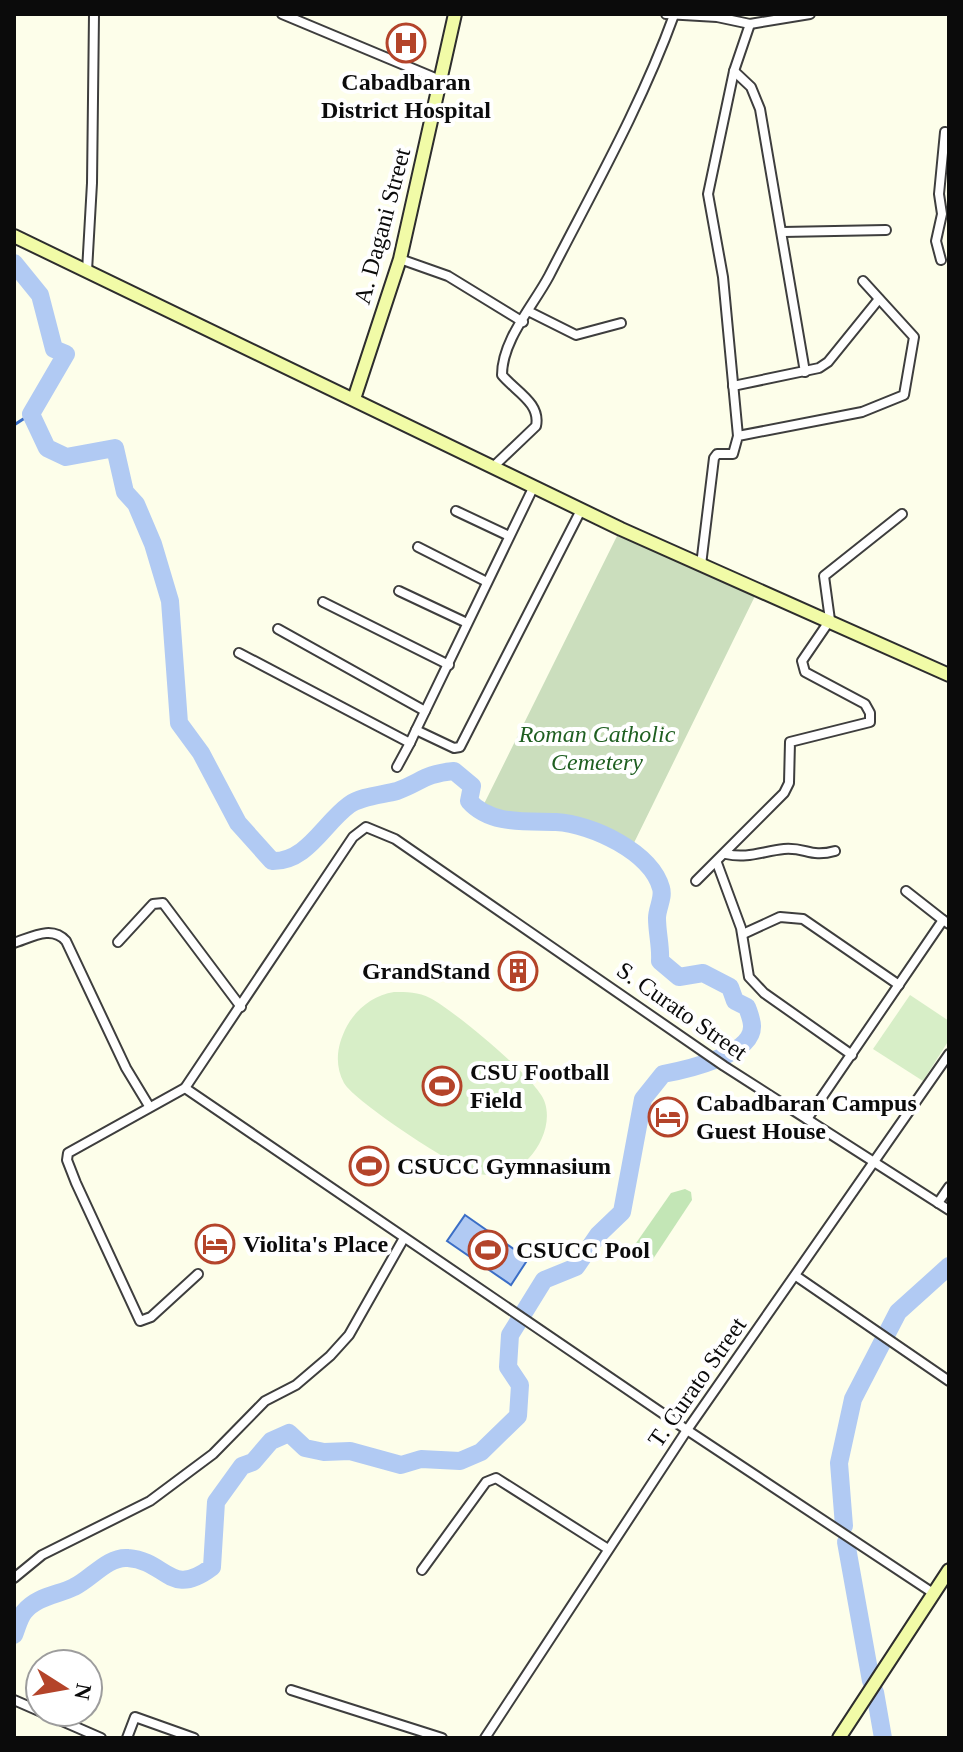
<svg xmlns="http://www.w3.org/2000/svg" width="963" height="1752" font-family="Georgia,serif">
  <style>
    .green { fill: #c3e6b6 }
    .cemetery { fill: #cbdebd }
    .pitch { fill: #d7eec7 }
    .water { fill: #b1caf3; stroke: #3b6ec6; stroke-width: 2 }
    .lines { fill: none; stroke-linecap: round; stroke-linejoin: round }
    .stream { stroke: #3b6ec6; stroke-width: 3 }
    .river { stroke: #b1caf3; stroke-width: 18 }
    .street-casing { stroke: #3e3e3e; stroke-width: 12 }
    .secondary-casing { stroke: #2d2d2d; stroke-width: 16 }
    .street { stroke: #fff; stroke-width: 8 }
    .secondary { stroke: #f1fba7; stroke-width: 12 }
    .labels { text-anchor: middle; stroke-width: 8; stroke-linejoin: round; paint-order: stroke }
    .poi-label { font-size: 24px; font-weight: bold; fill: #0b0b0b; stroke: #fff; text-anchor: start }
    .street-label { font-size: 24px; fill: #0b0b0b; stroke: #fff }
    .park-label { font-size: 24px; font-style: italic; fill: #1f5f21; stroke: #fff }
  </style>
  <rect width="100%" height="100%" fill="#fdfeea"/>
  <polygon class="green" points="685,1189 691,1192 692,1200 653,1259 634,1246 671,1193"/>
  <polygon class="cemetery" points="619,532 755,596 630,851 595,825 559,817 518,821 481,810"/>
  <g class="pitch">
    <path d="M394 992C406 992 419 992 430 998 452 1009 540 1081 545 1103 551 1122 542 1144 529 1158 516 1172 497 1177 479 1174 458 1170 354 1101 344 1083 334 1064 337 1045 347 1026 357 1008 374 995 394 992Z"/>
    <polygon points="910,995 949,1021 949,1040 923,1081 873,1049"/>
  </g>
  <polygon class="water" points="465,1215 528,1259 511,1285 447,1241"/>
  <g class="lines">
    <polyline class="stream" points="14,425 31,414"/>
    <g class="river">
      <path d="M14 263 40 295 54 349 66 354 31 414 47 448 66 457 115 448 125 492 136 504 153 544 170 601 179 723 201 753 238 823 272 861C307 862 323 824 349 805 361 796 382 795 397 791 422 782 423 774 454 771L472 786 469 801C490 825 526 821 556 822 592 824 651 852 661 888 664 898 657 908 657 918 657 933 661 946 660 961L679 977 703 973 730 987 735 1001 747 1007C749 1013 752 1020 752 1026 753 1055 685 1070 663 1074L643 1099 622 1212 598 1235 576 1267 544 1280 510 1335 508 1367 520 1385 518 1416 481 1452 460 1461 421 1459 401 1465 350 1451 324 1452 305 1448 289 1433 271 1441 253 1462 242 1466 216 1502 212 1567C170 1599 167 1561 128 1558 108 1556 91 1579 74 1587 58 1595 37 1596 24 1612 19 1618 17 1628 14 1635"/>
      <polyline points="844,1526 839,1463 853,1399 898,1312 949,1266"/>
      <polyline points="846,1542 871,1681"/>
      <polyline points="875,1692 883,1738"/>
    </g>
    <g class="street-casing">
      <g id="street">
        <polyline points="282,14 440,80"/>
        <polyline points="666,14 717,17 750,24 810,14"/>
        <polyline points="734,71 751,87 760,109 805,372"/>
        <polyline points="783,232 886,230"/>
        <polyline points="400,259 448,276 523,322"/>
        <polyline points="941,260 936,241 942,214 939,194 945,132 949,133"/>
        <polyline points="87,271 92,183 94,14"/>
        <polyline points="530,312 576,335 621,323"/>
        <polyline points="733,386 819,368 828,362 879,299"/>
        <polyline points="738,436 723,277 708,194 734,71 750,24"/>
        <path d="M493 467 536 426C541 403 515 391 502 375 502 340 533 306 549 276 593 190 641 106 674 15"/>
        <polyline points="534,486 416,730 454,748 460,747 581,510"/>
        <polyline points="456,511 509,536"/>
        <polyline points="418,547 487,582"/>
        <polyline points="701,565 714,458 717,454 733,454 738,436 862,412 904,395 914,337 863,281"/>
        <polyline points="399,591 467,623"/>
        <polyline points="323,602 449,665"/>
        <polyline points="278,629 425,711"/>
        <polyline points="239,653 410,743 416,730"/>
        <polyline points="397,767 410,743"/>
        <path d="M726 854C748 859 763 851 784 849 806 847 810 858 835 851"/>
        <polyline points="717,863 741,928 749,977 764,993 852,1055"/>
        <polyline points="696,881 784,793 789,783 790,742 870,722 870,713 865,704 805,672 802,661 830,620 824,576 902,514"/>
        <polyline points="906,891 943,920"/>
        <polyline points="743,934 780,917 803,919 899,985"/>
        <polyline points="118,942 153,904 163,903 241,1007"/>
        <path d="M14 943C32 937 52 925 66 941L126 1068 149 1106"/>
        <polyline points="185,1088 687,1430 933,1593"/>
        <polyline points="807,1119 943,920 949,924"/>
        <polyline points="938,1203 949,1187"/>
        <polyline points="198,1274 151,1317 140,1321 76,1183 67,1160 68,1153 185,1088 353,837 366,827 395,839 724,1066 949,1210"/>
        <polyline points="796,1276 949,1381"/>
        <polyline points="422,1570 486,1482 496,1478 608,1549"/>
        <polyline points="14,1578 42,1555 150,1501 213,1454 265,1401 296,1385 330,1356 349,1335 404,1238"/>
        <polyline points="291,1690 442,1738"/>
        <polyline points="14,1700 101,1738"/>
        <polyline points="127,1738 135,1717 194,1738"/>
        <polyline points="485,1738 687,1430 949,1054"/>
      </g>
    </g>
    <g class="secondary-casing">
      <g id="secondary">
        <polyline points="14,236 621,529 949,675"/>
        <polyline points="354,399 400,259 455,14"/>
        <polyline points="839,1738 949,1570"/>
      </g>
    </g>
    <use href="#street" class="street"/>
    <use href="#secondary" class="secondary"/>
  </g>
  <defs>
    <g id="hospital-ring" transform="scale(2)"><circle r="9.5" fill="#fff" stroke="#b4442a" stroke-width="1.5"/><path d="M-5-5h3v3.5h4V-5h3V5h-3V1.5h-4V5h-3Z" fill="#b4442a"/></g>
    <g id="building-ring" transform="scale(2)"><circle r="9.5" fill="#fff" stroke="#b4442a" stroke-width="1.5"/><path d="M-4-6H4V6H1V3H-1V6H-4ZM-2.5-4.3h1.7v1.8h-1.7ZM.8-4.3h1.7v1.8H.8ZM-2.5-1h1.7V.8h-1.7ZM.8-1h1.7V.8H.8Z" fill="#b4442a"/></g>
    <g id="stadium-ring" transform="scale(2)"><circle r="9.5" fill="#fff" stroke="#b4442a" stroke-width="1.5"/><path d="M0-5a6.5 5 0 1 0 0 10a6.5 5 0 1 0 0-10ZM-3.5-1.8h7v3.6h-7Z" fill="#b4442a"/></g>
    <g id="hotel-ring" transform="scale(2)"><circle r="9.5" fill="#fff" stroke="#b4442a" stroke-width="1.5"/><path d="M-6-4.5h1.5V1H6V5H4.5V3h-9V5H-6ZM-4 0a1.8 1.8 0 1 1 3.6 0ZM.5 0V-2.5h3Q6-2.5 6 0Z" fill="#b4442a"/></g>
  </defs>
  <g fill-rule="evenodd">
    <use href="#hospital-ring" x="406" y="43"/>
    <use href="#building-ring" x="518" y="971"/>
    <use href="#stadium-ring" x="442" y="1086"/>
    <use href="#hotel-ring" x="668" y="1117"/>
    <use href="#stadium-ring" x="369" y="1166"/>
    <use href="#hotel-ring" x="215" y="1244"/>
    <use href="#stadium-ring" x="488" y="1250"/>
  </g>
  <g class="labels">
    <g class="poi-label">
      <text x="406" y="90" text-anchor="middle">Cabadbaran<tspan x="406" dy="28">District Hospital</tspan></text>
      <text x="490" y="979" text-anchor="end">GrandStand</text>
      <text x="470" y="1080">CSU Football<tspan x="470" dy="28">Field</tspan></text>
      <text x="696" y="1111">Cabadbaran Campus<tspan x="696" dy="28">Guest House</tspan></text>
      <text x="397" y="1174">CSUCC Gymnasium</text>
      <text x="243" y="1252">Violita's Place</text>
      <text x="516" y="1258">CSUCC Pool</text>
    </g>
    <g class="street-label">
      <text transform="translate(382 226) rotate(-75)" y="8">A. Dagani Street</text>
      <text transform="translate(682 1011) rotate(35)" y="8">S. Curato Street</text>
      <text transform="translate(697 1382) rotate(-55)" y="8">T. Curato Street</text>
    </g>
    <g class="park-label">
      <text x="597" y="742">Roman Catholic<tspan x="597" dy="28">Cemetery</tspan></text>
    </g>
  </g>
  <rect width="963" height="1752" fill="none" stroke="#0b0b0b" stroke-width="32"/>
  <g transform="translate(64 1688) rotate(101)"><circle r="38" fill="#ffffff" stroke="#9d9d9d" stroke-width="2"/>
  <path d="M0-6L14 30L0 20L-14 30Z" fill="#b4442a"/>
  <text y="-12" font-size="22" font-weight="bold" text-anchor="middle" fill="#0b0b0b">N</text>
  </g>
</svg>
